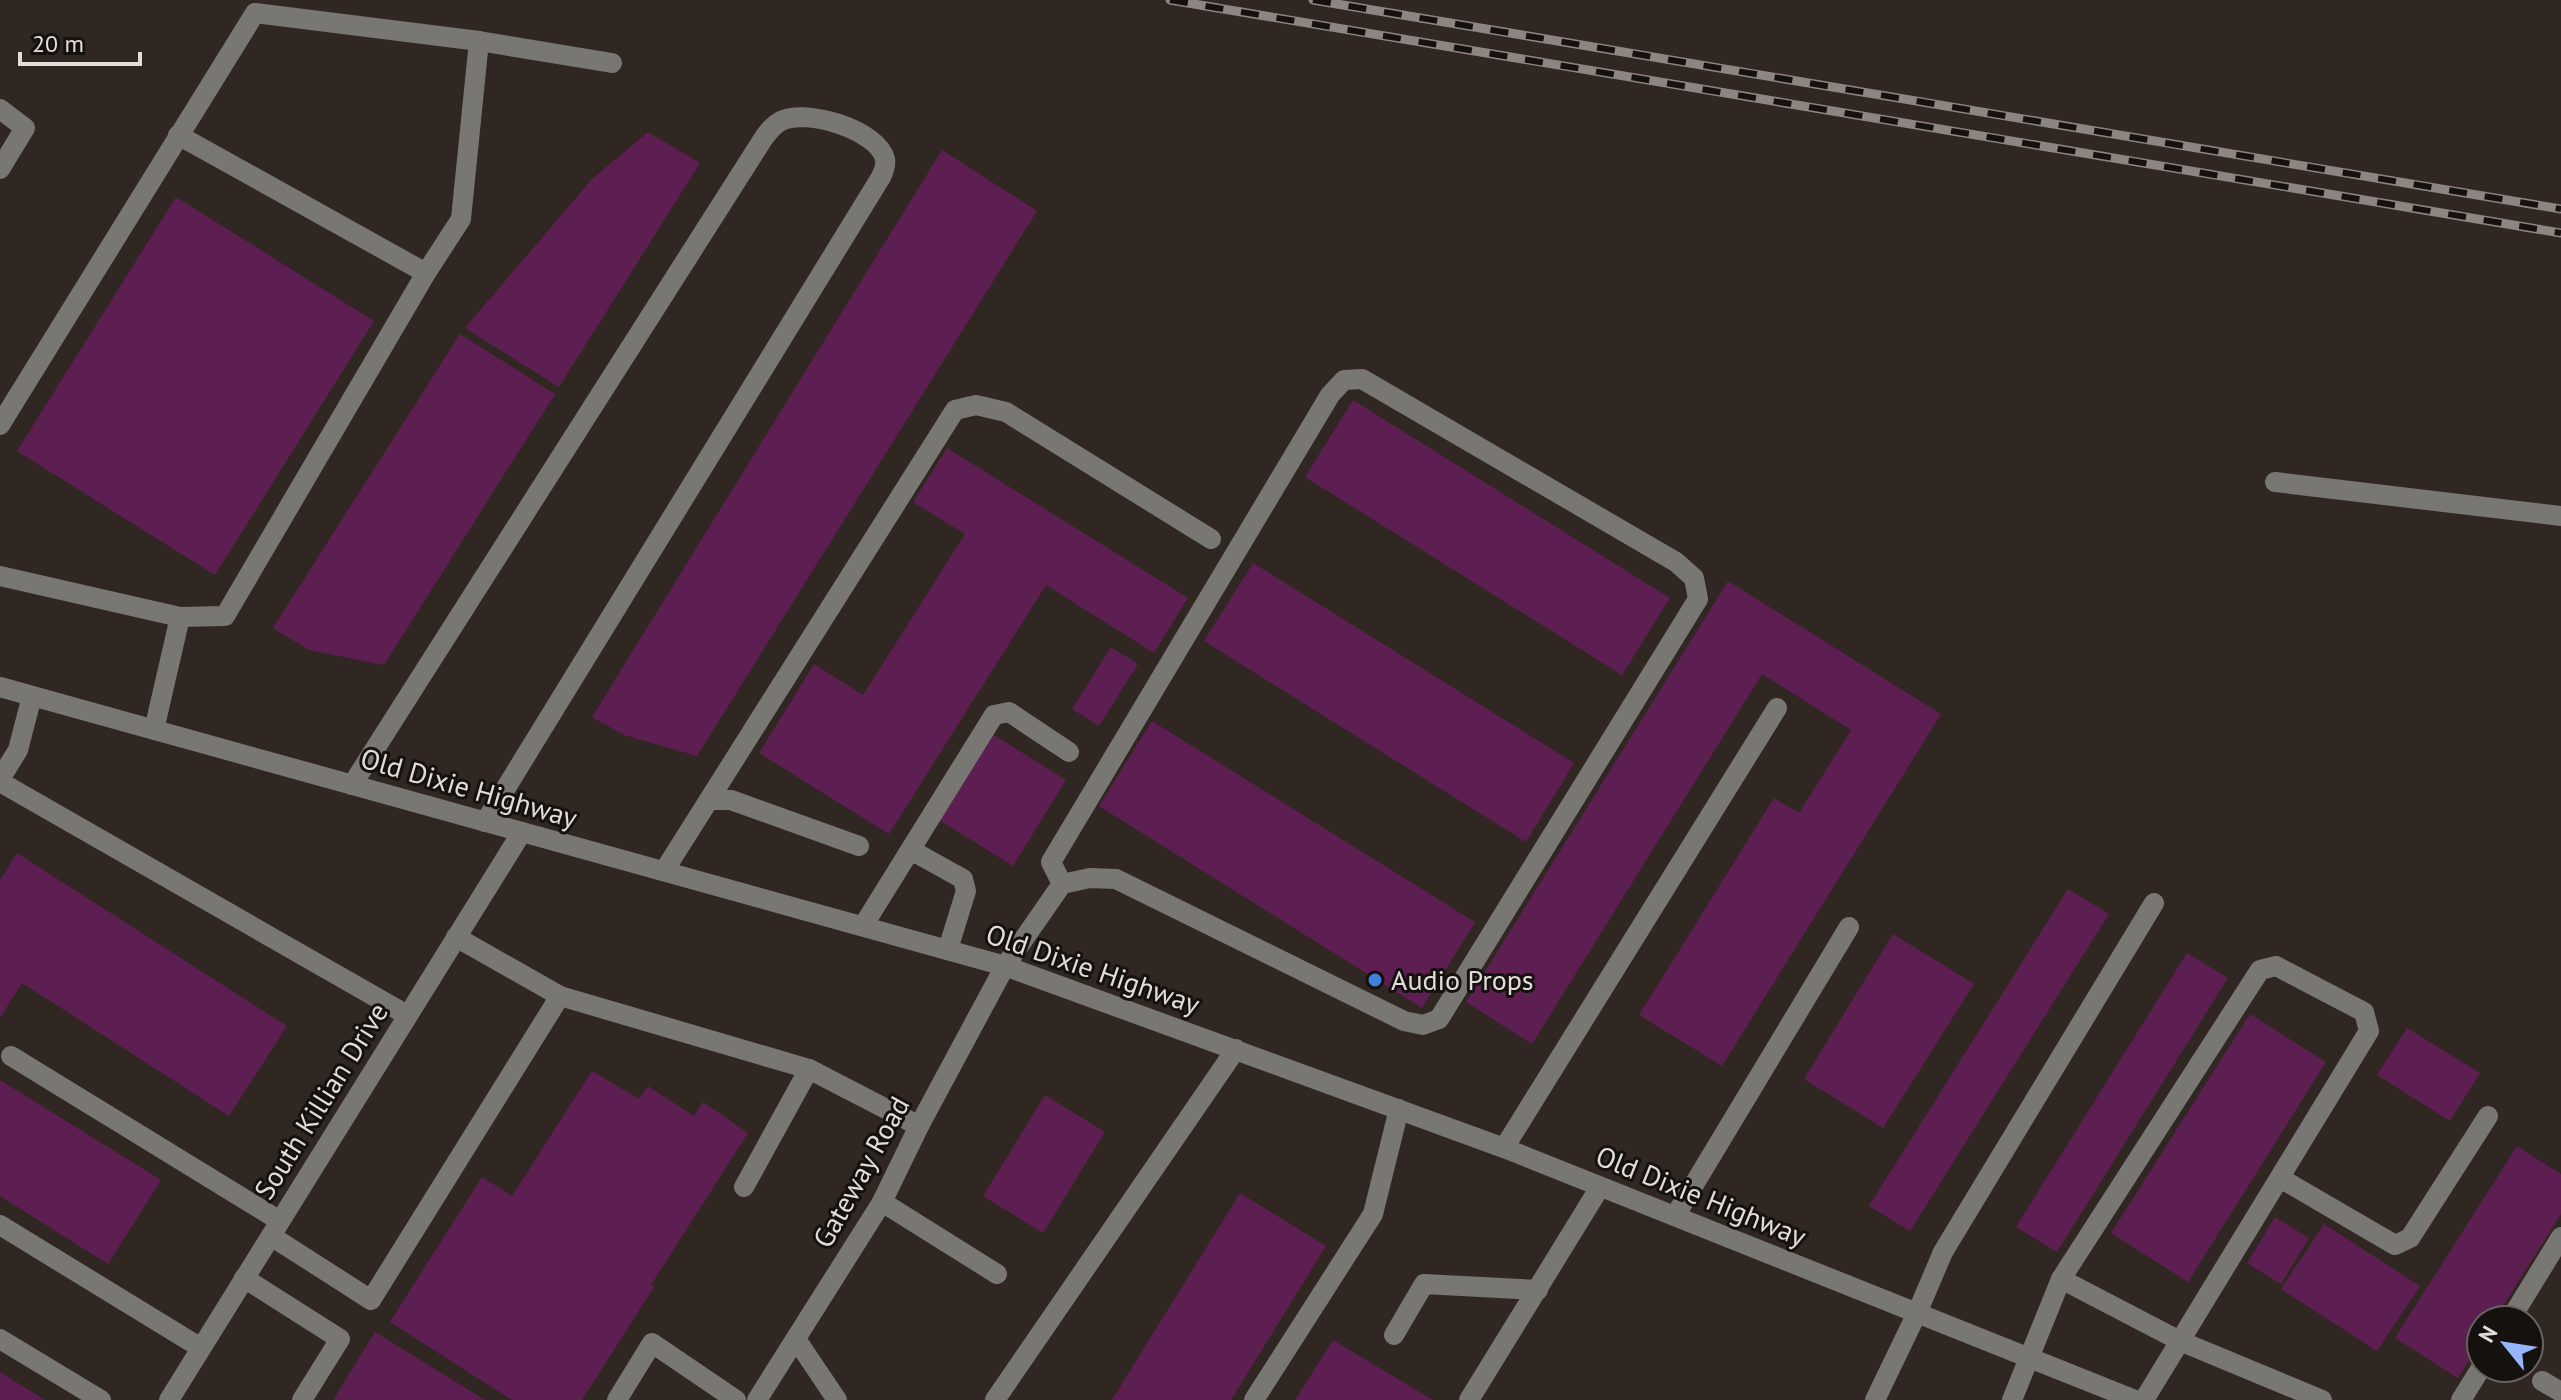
<svg xmlns="http://www.w3.org/2000/svg" width="2561" height="1400" font-family="'PT Sans',sans-serif">
  <style>
    .building { fill: #5d1e51 }
    .lines { fill: none; stroke-linecap: round; stroke-linejoin: round }
    .minor { stroke: #797773; stroke-width: 20 }
    .rail-casing { stroke: #8d8581; stroke-width: 9 }
    .rail { stroke: #15110f; stroke-width: 6; stroke-dasharray: 18; stroke-linecap: butt }
    .shop-dot { fill: #3f7fe0; stroke: #15110f; stroke-width: 3 }
    .labels { text-anchor: middle; stroke-width: 6; stroke-linejoin: round; paint-order: stroke }
    .street-label { font-size: 28px; fill: #e3ddda; stroke: #15110f }
    .poi-label { font-size: 28px; fill: #e3ddda; stroke: #15110f; text-anchor: start }
  </style>
  <rect width="100%" height="100%" fill="#302722"/>
  <g class="building">
    <polygon points="648,132 700,163 559,387 465,328 593,178"/>
    <polygon points="942,150 1037,211 697,756 624,735 592,717"/>
    <polygon points="176,197 374,321 215,575 17,451"/>
    <polygon points="460,334 555,394 384,665 309,650 273,628"/>
    <polygon points="1353,400 1670,598 1622,675 1305,477"/>
    <polygon points="947,448 1188,598 1154,653 1046,585 889,834 759,753 814,664 863,695 965,534 913,502"/>
    <polygon points="1253,563 1574,763 1526,842 1204,641"/>
    <polygon points="1728,581 1941,714 1722,1066 1639,1015 1774,798 1799,813 1851,730 1762,674 1532,1044 1466,1002"/>
    <polygon points="1111,647 1138,664 1099,726 1072,709"/>
    <polygon points="1152,721 1475,922 1422,1008 1099,806"/>
    <polygon points="989,732 1066,780 1013,866 936,818"/>
    <polygon points="17,853 287,1026 229,1116 22,983 0,1018 0,880"/>
    <polygon points="2068,889 2109,914 1910,1231 1869,1206"/>
    <polygon points="1893,934 1974,984 1883,1128 1804,1079"/>
    <polygon points="2187,953 2228,978 2057,1252 2016,1227"/>
    <polygon points="2250,1014 2326,1062 2188,1282 2111,1233"/>
    <polygon points="2407,1028 2480,1073 2450,1121 2377,1075"/>
    <polygon points="592,1071 639,1099 648,1086 694,1116 703,1102 748,1133 651,1285 654,1287 582,1400 512,1400 390,1322 482,1177 512,1196"/>
    <polygon points="0,1080 161,1180 108,1264 0,1196"/>
    <polygon points="1045,1095 1105,1132 1043,1233 983,1196"/>
    <polygon points="2517,1146 2561,1174 2561,1214 2494,1320 2481,1320 2481,1341 2458,1378 2395,1338"/>
    <polygon points="1240,1193 1326,1246 1231,1400 1112,1400"/>
    <polygon points="2275,1217 2309,1238 2281,1284 2247,1263"/>
    <polygon points="2324,1224 2420,1286 2377,1351 2281,1289"/>
    <polygon points="375,1332 485,1400 333,1400"/>
    <polygon points="1333,1340 1433,1400 1295,1400"/>
    <polygon points="0,1372 45,1400 0,1400"/>
  </g>
  <g class="lines">
    <g class="minor">
      <polyline points="0,109 25,128 0,169"/>
      <polyline points="178,135 426,273 461,219 479,41"/>
      <polyline points="0,425 255,13 479,41 612,63"/>
      <polyline points="2275,482 2561,516"/>
      <polyline points="0,576 180,617 154,730"/>
      <polyline points="180,617 225,616 426,273"/>
      <polyline points="0,687 1005,966 1504,1148 2135,1400"/>
      <polyline points="0,779 18,750 32,696"/>
      <polyline points="0,782 407,1015"/>
      <path d="M352 785 763 139C768 132 773 125 781 121 806 108 878 130 885 159 886 165 884 171 881 177L485 822"/>
      <polyline points="709,800 731,800 859,846"/>
      <polyline points="908,854 918,854 963,879 966,891 948,949"/>
      <polyline points="664,871 955,410 976,405 1006,412 1211,539"/>
      <polyline points="863,926 994,715 1009,712 1069,752"/>
      <polyline points="560,996 809,1069 919,1126"/>
      <polyline points="11,1056 280,1221"/>
      <polyline points="1504,1148 1777,708"/>
      <polyline points="2280,1178 2395,1245 2410,1238 2488,1116"/>
      <polyline points="744,1187 809,1069"/>
      <polyline points="882,1202 997,1274"/>
      <polyline points="1675,1216 1849,927"/>
      <polyline points="0,1225 201,1348"/>
      <polyline points="271,1236 371,1300 560,996 456,937"/>
      <polyline points="244,1278 340,1339 302,1400"/>
      <polyline points="2061,1279 2180,1341 2322,1400"/>
      <polyline points="2510,1320 2561,1237"/>
      <polyline points="1394,1335 1424,1284 1538,1290"/>
      <polyline points="0,1339 101,1400"/>
      <polyline points="796,1339 837,1400"/>
      <polyline points="2542,1381 2561,1392"/>
      <polyline points="169,1400 522,832"/>
      <polyline points="617,1400 652,1343 736,1400"/>
      <polyline points="757,1400 882,1202 919,1126 1005,966 1062,884 1090,878 1116,879 1404,1021 1423,1025 1439,1019 1698,599 1694,578 1676,562 1362,379 1344,380 1330,395 1051,862 1062,884"/>
      <polyline points="995,1400 1236,1049"/>
      <polyline points="1254,1400 1373,1214 1399,1109"/>
      <polyline points="1469,1400 1600,1187"/>
      <polyline points="1875,1400 1917,1313 1943,1252 2154,903"/>
      <polyline points="2012,1400 2061,1279 2260,970 2276,966 2364,1012 2369,1031 2144,1400"/>
      <polyline points="2461,1400 2481,1368"/>
    </g>
    <g class="rail-casing">
      <g id="rail">
        <polyline points="1170,0 2561,233"/>
        <polyline points="1313,0 2561,209"/>
      </g>
    </g>
    <use href="#rail" class="rail"/>
  </g>
  <circle class="shop-dot" cx="1375" cy="980" r="8"/>
  <g class="labels">
    <g class="street-label">
      <text transform="translate(469 788) rotate(16)" y="10">Old Dixie Highway</text>
      <text transform="translate(1093 969) rotate(19)" y="10">Old Dixie Highway</text>
      <text transform="translate(321 1101) rotate(-58)" y="10">South Killian Drive</text>
      <text transform="translate(861 1172) rotate(-61)" y="10">Gateway Road</text>
      <text transform="translate(1701 1196) rotate(22)" y="10">Old Dixie Highway</text>
    </g>
    <g class="poi-label">
      <text x="1391" y="990">Audio Props</text>
    </g>
  </g>
  <g transform="translate(2505 1344) rotate(300)"><circle r="38" fill="#15110f" stroke="#676360" stroke-width="2"/>
  <path d="M0-6L14 30L0 20L-14 30Z" fill="#95b6fd"/>
  <text y="-12" font-size="22" font-weight="bold" text-anchor="middle" fill="#e3ddda">N</text>
  </g>
  <path d="M20 52v12h120v-12" fill="none" stroke="#e3ddda" stroke-width="4"/>
  <text x="32" y="52" font-size="24" fill="#e3ddda" stroke="#15110f" stroke-width="6" paint-order="stroke">20 m</text>
</svg>
